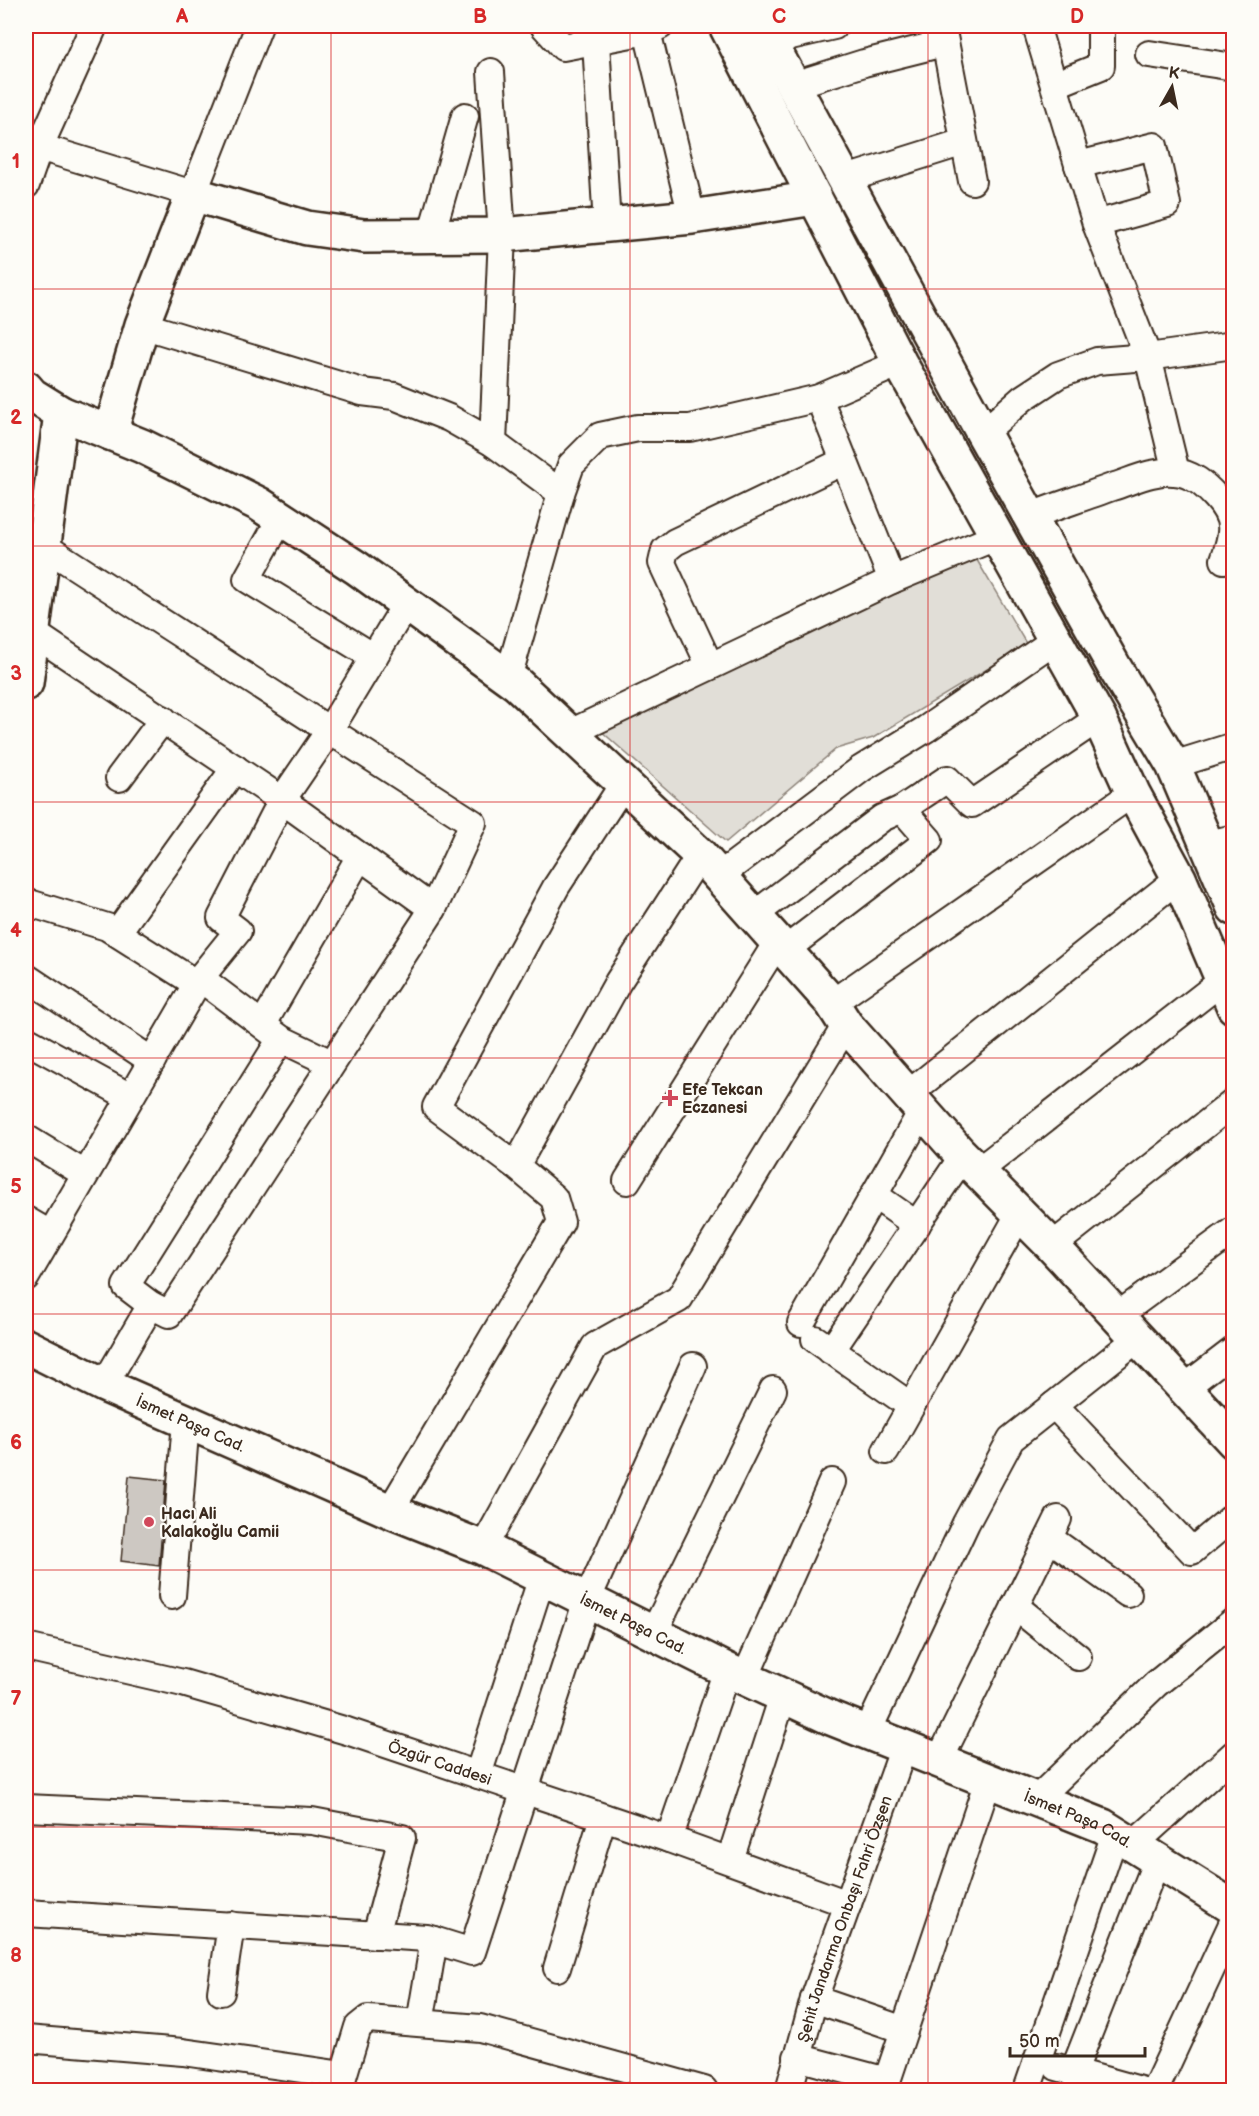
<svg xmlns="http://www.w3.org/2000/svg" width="1259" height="2116" font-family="'Balsamiq Sans',sans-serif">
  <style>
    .green { fill: #e1ded7; stroke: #8e847a; stroke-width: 1.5 }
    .building { fill: #cdc8c2; stroke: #3b2a1e; stroke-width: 1.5 }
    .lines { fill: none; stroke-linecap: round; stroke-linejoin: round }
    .minor-casing { stroke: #3b2a1e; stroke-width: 30 }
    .major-casing { stroke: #3b2a1e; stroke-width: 38 }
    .minor { stroke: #fdfcf7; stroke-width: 26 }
    .major { stroke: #fdfcf7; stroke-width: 33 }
    .grid { fill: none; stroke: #d62828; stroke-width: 1.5; stroke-opacity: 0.55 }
    .poi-dot { fill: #d1495b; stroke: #fdfcf7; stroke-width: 2 }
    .labels { text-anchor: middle; stroke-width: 4.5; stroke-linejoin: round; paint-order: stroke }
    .poi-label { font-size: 16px; font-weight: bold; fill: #3b2a1e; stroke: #fdfcf7; text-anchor: start }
    .street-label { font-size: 16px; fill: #3b2a1e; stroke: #fdfcf7 }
    .neatline { fill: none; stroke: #d62828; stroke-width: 2 }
    .grid-label { font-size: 20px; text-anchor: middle; font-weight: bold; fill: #d62828 }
  </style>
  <rect width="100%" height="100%" fill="#fdfcf7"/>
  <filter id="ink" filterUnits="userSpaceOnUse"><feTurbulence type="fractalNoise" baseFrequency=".0167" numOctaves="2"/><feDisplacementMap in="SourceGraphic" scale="12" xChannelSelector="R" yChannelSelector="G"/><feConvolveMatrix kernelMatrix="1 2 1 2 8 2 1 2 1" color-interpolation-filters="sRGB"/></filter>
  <g filter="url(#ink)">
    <polygon class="green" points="974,555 1027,645 873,738 836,749 726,842 600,730"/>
    <polygon class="building" points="129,1476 166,1480 159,1566 121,1561"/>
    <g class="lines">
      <g class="minor-casing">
        <g id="minor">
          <polyline points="544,26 563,47 647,31 660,26"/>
          <polyline points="942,26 972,181"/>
          <polyline points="1036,26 1096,224 1148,357 1176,472"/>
          <polyline points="647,31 692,217"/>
          <polyline points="769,41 834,26"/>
          <polyline points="596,42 607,226"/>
          <polyline points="1149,54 1234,67"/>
          <polyline points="491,72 502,235 493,443"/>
          <polyline points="794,85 864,63 944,43"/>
          <polyline points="1054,85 1101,66 1101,26"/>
          <polyline points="26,143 193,194 259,26"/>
          <polyline points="1078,165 1154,146 1167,204 1096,224"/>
          <polyline points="846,179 964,142"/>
          <polyline points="26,185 39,148 94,26"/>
          <polyline points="431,235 465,116"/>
          <polyline points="142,325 362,392 394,396 449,418 493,443 561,493"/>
          <polyline points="819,398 892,580"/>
          <polyline points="983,433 1023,398 1058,375 1097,361 1148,357 1234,345"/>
          <path d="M1030 516C1057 506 1085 497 1112 487 1132 481 1153 470 1174 472 1192 473 1205 485 1216 497 1237 520 1233 534 1224 560"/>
          <polyline points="281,518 247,579 374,657"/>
          <polyline points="44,546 473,823 433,909 169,1314 151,1305 126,1286 281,1039"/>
          <polyline points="32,632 282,800 433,909"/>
          <polyline points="710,666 662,563 665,550 675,542 844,461"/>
          <polyline points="508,678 561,493 571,465 600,436 638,428 690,428 819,398 900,363"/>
          <polyline points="570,733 892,580 998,536"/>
          <polyline points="1173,765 1234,746"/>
          <polyline points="119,778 163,719"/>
          <polyline points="1205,845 1234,838"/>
          <polyline points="719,876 861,769 926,729 1055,640"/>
          <polyline points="26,902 107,927 197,984"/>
          <polyline points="754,915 882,818 902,809"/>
          <polyline points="117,933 235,768"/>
          <polyline points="785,950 929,840 902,809 947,779 972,804 1099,718"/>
          <polyline points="26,977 152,1061"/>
          <polyline points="200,978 281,1039 331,1063"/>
          <polyline points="832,1003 1133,793"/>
          <polyline points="263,1024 360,856"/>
          <polyline points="26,1040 130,1097"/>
          <polyline points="907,1095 1179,878"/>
          <polyline points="26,1138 85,1174"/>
          <polyline points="516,1166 618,982 700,855"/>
          <polyline points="978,1171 1222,981"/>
          <polyline points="627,1181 778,941"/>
          <polyline points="874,1195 917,1225"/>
          <polyline points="26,1220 50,1234"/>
          <polyline points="1052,1246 1234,1102"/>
          <polyline points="26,1277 200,978 238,931 221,918 282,800 329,731 406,604"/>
          <polyline points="1117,1316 1234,1230"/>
          <polyline points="801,1323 922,1111"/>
          <polyline points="815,1339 911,1406"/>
          <polyline points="831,1351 963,1156"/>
          <polyline points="104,1385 151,1305"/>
          <polyline points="1183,1389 1234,1350"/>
          <polyline points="1054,1405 1192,1551 1234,1516"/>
          <polyline points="886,1451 1020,1213"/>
          <polyline points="390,1511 561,1222 554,1198 516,1166 436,1107 556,887 624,783"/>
          <polyline points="1049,1538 1128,1594"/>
          <polyline points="483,1548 595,1346 679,1299 846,1025"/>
          <polyline points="172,1596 186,1421"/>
          <polyline points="1015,1606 1078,1657"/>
          <polyline points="653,1634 773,1390"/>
          <path id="s1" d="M26 1647 183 1683 347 1731 669 1839 848 1904"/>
          <polyline points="745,1678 832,1482"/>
          <polyline points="867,1733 966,1523 1011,1439 1137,1339"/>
          <polyline points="939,1761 1058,1519"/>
          <polyline points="478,1775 542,1577"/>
          <polyline points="1036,1800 1156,1684 1234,1621"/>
          <polyline points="26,1808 312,1821 402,1838 376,1935"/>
          <polyline points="669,1839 727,1670"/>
          <polyline points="1133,1845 1234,1754"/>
          <polyline points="730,1860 783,1696"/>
          <polyline points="26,1913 427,1938 472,1952 587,1600 693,1366"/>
          <polyline points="557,1968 603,1817"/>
          <polyline points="221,1992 231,1925"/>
          <polyline points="814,1999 904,2030"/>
          <polyline points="420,2023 434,1940"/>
          <polyline points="26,2039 183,2052 343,2075"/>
          <polyline points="797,2057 887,2081 988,1781"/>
          <polyline points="1057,2067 1140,2090"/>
          <polyline points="1073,2073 1157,1860"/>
          <polyline points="339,2090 358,2027 368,2019 480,2028 704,2090"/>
          <path id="s2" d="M789 2090 814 1999 904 1747"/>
          <polyline points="1027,2090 1115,1834"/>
          <polyline points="1155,2090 1234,1920"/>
        </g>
      </g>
      <g class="major-casing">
        <g id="major">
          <polyline points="726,26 900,363 1099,718 1133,793 1179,878 1234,1007"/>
          <polyline points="761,26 983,433 1116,670 1173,765 1234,908"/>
          <polyline points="26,388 32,395 61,413 142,446 259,504 357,568 517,684 700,855 832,1003 846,1025 958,1151 1052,1246 1234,1442"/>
          <polyline points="110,433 142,325 193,194 307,228 364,236 502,235 692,217 815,198"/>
          <polyline points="26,683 61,413"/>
          <path id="s3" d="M26 1346 104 1385 390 1511 483 1548 727 1670 831 1718 1103 1826 1234 1908"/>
        </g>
      </g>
      <use href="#minor" class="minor"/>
      <use href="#major" class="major"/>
    </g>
  </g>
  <path class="grid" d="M331 26V2090M630 26V2090M928 26V2090M26 289H1234M26 546H1234M26 802H1234M26 1058H1234M26 1314H1234M26 1570H1234M26 1827H1234"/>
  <g class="poi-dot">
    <path d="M667 1089h6v6h6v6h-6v6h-6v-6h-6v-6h6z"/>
    <circle cx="149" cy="1522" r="6"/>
  </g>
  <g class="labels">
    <g class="poi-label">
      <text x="682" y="1095">Efe Tekcan<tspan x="682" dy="18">Eczanesi</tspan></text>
      <text x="161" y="1519">Hacı Ali<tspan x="161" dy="18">Kalakoğlu Camii</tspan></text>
    </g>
    <g class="street-label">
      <text dy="6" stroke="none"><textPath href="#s3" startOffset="182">İsmet Paşa Cad.</textPath></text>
      <text dy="6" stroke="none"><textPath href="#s3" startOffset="668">İsmet Paşa Cad.</textPath></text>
      <text dy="6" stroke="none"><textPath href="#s1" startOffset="430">Özgür Caddesi</textPath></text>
      <text dy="6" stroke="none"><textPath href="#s3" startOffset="1154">İsmet Paşa Cad.</textPath></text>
      <text dy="6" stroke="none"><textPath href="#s2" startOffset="180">Şehit Jandarma Onbaşı Fahri Özşen</textPath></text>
    </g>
  </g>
  <rect width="1259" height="2116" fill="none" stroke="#fdfcf7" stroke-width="66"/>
  <g transform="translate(1172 87) rotate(9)" stroke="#fdfcf7" stroke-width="4.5" paint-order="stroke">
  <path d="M0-4.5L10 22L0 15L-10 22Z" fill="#3b2a1e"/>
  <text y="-9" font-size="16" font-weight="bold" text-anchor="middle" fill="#3b2a1e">K</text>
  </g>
  <path d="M1010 2047v9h135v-9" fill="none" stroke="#3b2a1e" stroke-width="3"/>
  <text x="1019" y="2047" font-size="18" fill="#3b2a1e" stroke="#fdfcf7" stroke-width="4.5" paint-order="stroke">50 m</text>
  <rect x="33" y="33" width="1193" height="2050" class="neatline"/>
  <g class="grid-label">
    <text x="182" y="23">A</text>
    <text x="480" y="23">B</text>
    <text x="779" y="23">C</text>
    <text x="1077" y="23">D</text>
    <text x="16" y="168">1</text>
    <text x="16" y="424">2</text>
    <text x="16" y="680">3</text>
    <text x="16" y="937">4</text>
    <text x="16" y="1193">5</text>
    <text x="16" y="1449">6</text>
    <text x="16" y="1705">7</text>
    <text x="16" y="1962">8</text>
  </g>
</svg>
